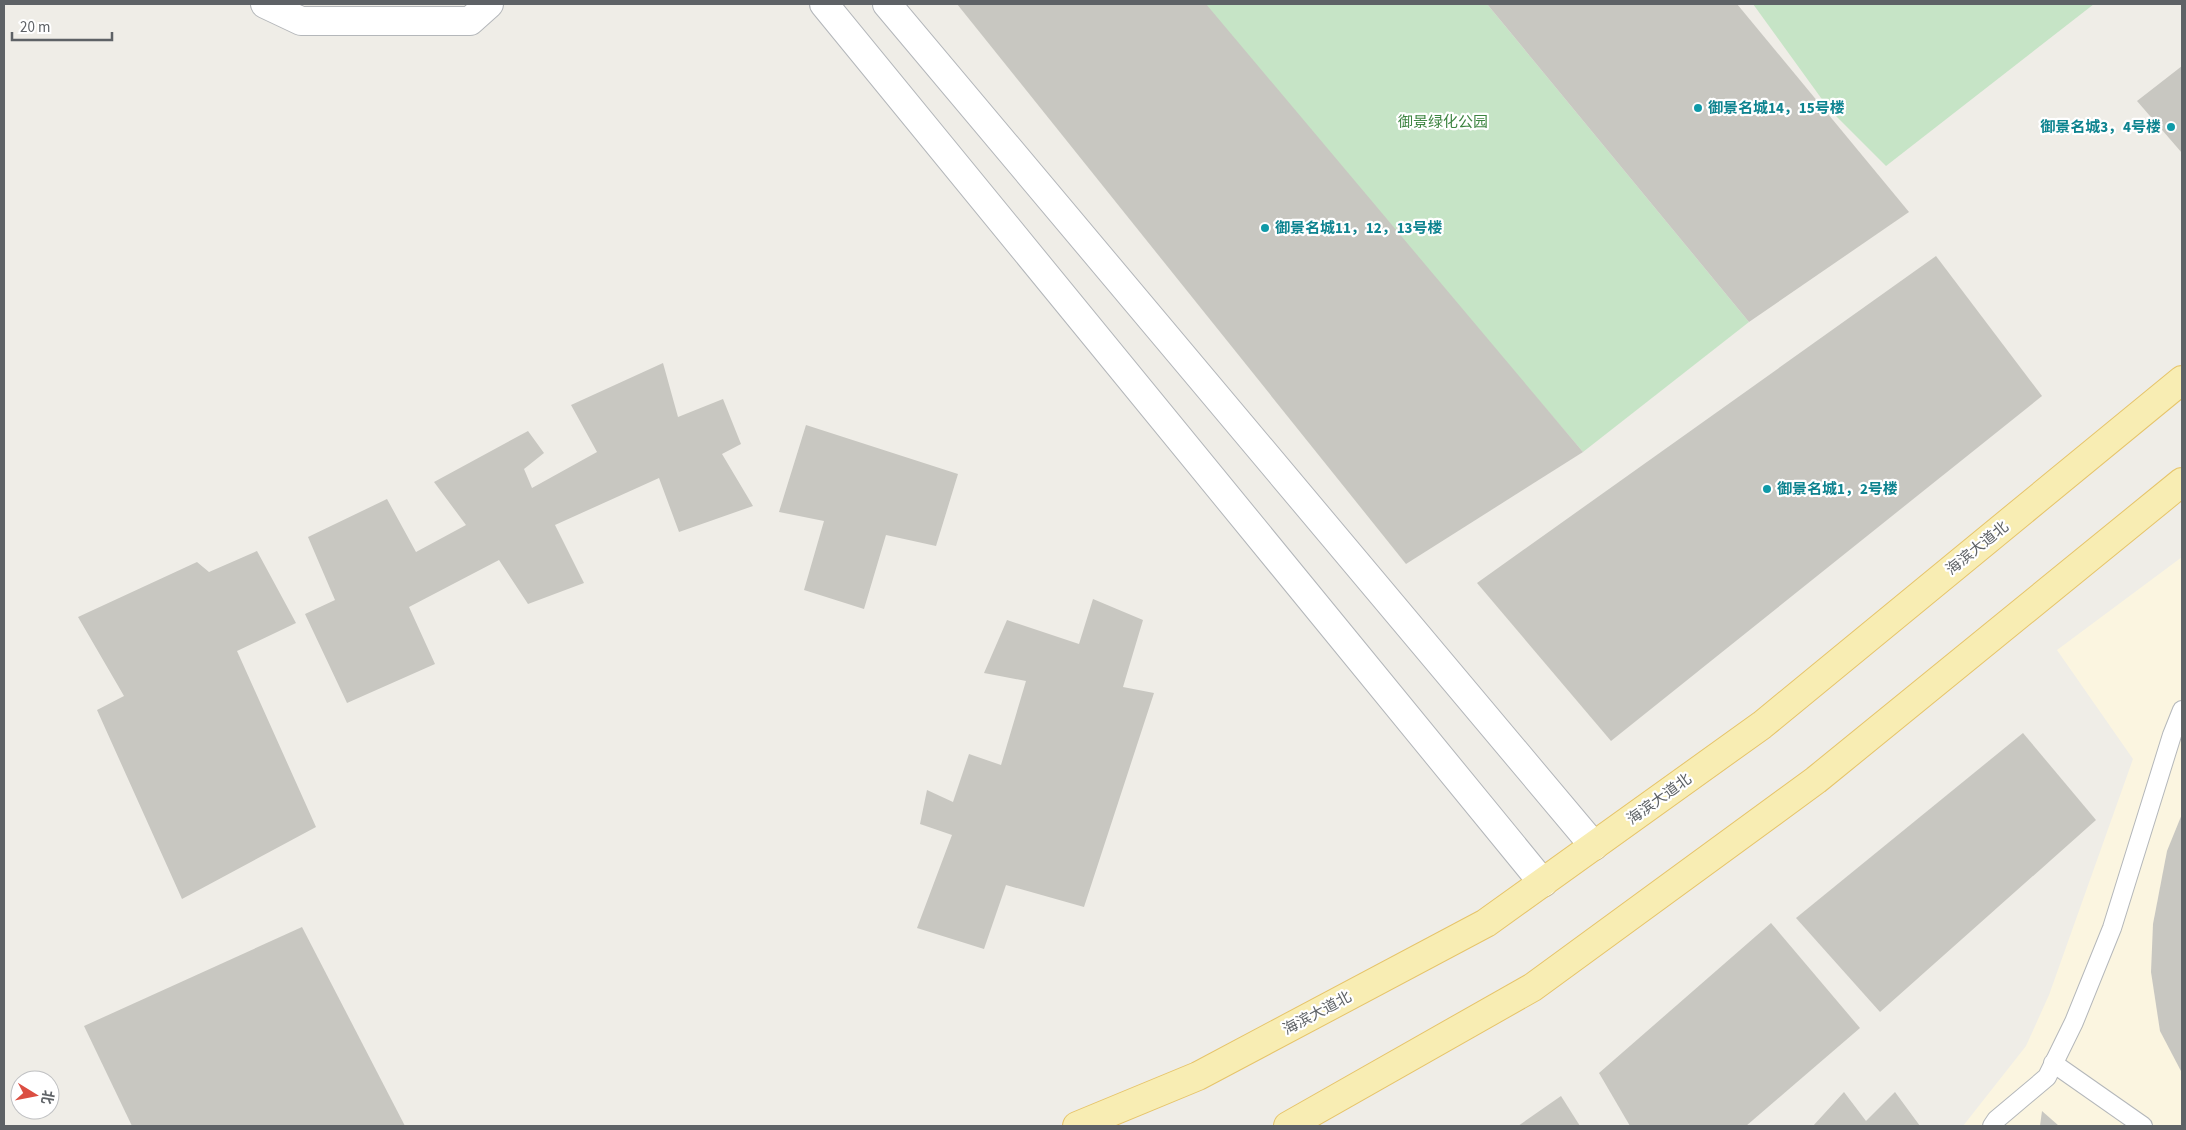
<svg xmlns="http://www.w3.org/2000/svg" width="2186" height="1130" font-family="'Source Sans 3','Noto Sans SC',sans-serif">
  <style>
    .commercial { fill: #fbf5e0 }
    .green { fill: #c6e4c6 }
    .building { fill: #c8c7c1 }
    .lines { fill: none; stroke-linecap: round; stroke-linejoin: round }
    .lane-casing { stroke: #b4b7ba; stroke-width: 20 }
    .street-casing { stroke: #b4b7ba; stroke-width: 30 }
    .secondary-casing { stroke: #b3b6ba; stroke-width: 30 }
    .primary-casing { stroke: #e6c46a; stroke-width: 30 }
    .lane { stroke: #fff; stroke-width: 18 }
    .street { stroke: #fff; stroke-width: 28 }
    .secondary { stroke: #fff; stroke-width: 28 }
    .primary { stroke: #f8edb3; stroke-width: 28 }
    .culture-dot { fill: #0f9aa8; stroke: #fff; stroke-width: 2 }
    .labels { text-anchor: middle; stroke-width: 4.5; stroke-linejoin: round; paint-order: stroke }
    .culture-label { font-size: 15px; font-weight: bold; fill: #0d838f; stroke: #fff; text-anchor: start }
    .park-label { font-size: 15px; fill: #3e8542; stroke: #fff }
    .street-label { font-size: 15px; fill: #5e6266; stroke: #fff }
  </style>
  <rect width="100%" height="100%" fill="#efede7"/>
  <polygon class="commercial" points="2182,557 2182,1126 1963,1126 2026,1046 2049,995 2133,759 2057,650"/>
  <g class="green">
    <polygon points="1198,4 1487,4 1749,322 1583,452"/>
    <polygon points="1753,4 2094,4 1886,166 1829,109"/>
  </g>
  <g class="building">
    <polygon points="957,4 1206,4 1583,452 1406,564"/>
    <polygon points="1487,4 1737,4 1909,212 1749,322"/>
    <polygon points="2182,66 2182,153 2137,101"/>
    <polygon points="1936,256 2042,396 1611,741 1477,583"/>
    <polygon points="663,363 678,417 723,399 741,444 722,454 753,506 679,532 659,478 555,525 584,583 528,604 499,560 409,607 435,664 347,703 305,614 335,600 308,537 387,499 416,552 466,525 434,482 528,431 544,453 524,469 532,488 597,452 571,405"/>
    <polygon points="806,425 958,474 936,546 886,535 864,609 804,590 824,521 779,512"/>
    <polygon points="257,551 296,623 237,651 316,827 182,899 97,710 124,696 78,617 197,562 209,572"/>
    <polygon points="1093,599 1143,620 1123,687 1154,693 1084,907 1006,885 984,949 917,928 952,835 920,824 927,790 953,802 969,754 1001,765 1026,681 984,673 1007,620 1079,644"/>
    <polygon points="2023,733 2096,820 1880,1012 1796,918"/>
    <polygon points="2182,814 2182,1073 2160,1031 2151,972 2153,924 2167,851"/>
    <polygon points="1771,923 1860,1028 1746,1126 1630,1126 1599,1073"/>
    <polygon points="302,927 405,1126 132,1126 84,1026"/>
    <polygon points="1844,1092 1866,1121 1895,1092 1920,1126 1813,1126"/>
    <polygon points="1561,1096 1580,1126 1518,1126"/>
    <polygon points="2042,1111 2059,1126 2040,1126"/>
  </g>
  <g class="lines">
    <g class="lane-casing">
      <g id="lane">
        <polyline points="2053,1063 2143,1126"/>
        <polyline points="1992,1126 1996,1120 2047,1077 2074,1022 2112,928 2172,735 2182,710"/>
      </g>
    </g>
    <g class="street-casing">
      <polyline id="street" points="265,4 301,21 470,21 489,4"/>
    </g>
    <g class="secondary-casing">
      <g id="secondary">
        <polyline points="824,4 1543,883"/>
        <polyline points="887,4 1594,846"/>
      </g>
    </g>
    <g class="primary-casing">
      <g id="primary">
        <polyline points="1077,1126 1198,1076 1486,923 1762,725 2182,380"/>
        <polyline points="1288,1126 1533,987 1816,780 2182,482"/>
      </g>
    </g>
    <use href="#lane" class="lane"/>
    <use href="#street" class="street"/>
    <use href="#secondary" class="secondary"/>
    <use href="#primary" class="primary"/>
  </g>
  <g class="culture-dot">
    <circle cx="1698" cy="108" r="5"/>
    <circle cx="2171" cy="127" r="5"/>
    <circle cx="1265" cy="228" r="5"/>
    <circle cx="1767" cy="489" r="5"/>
  </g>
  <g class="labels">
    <g class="culture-label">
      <text x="1708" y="113">御景名城14，15号楼</text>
      <text x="2161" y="132" text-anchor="end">御景名城3，4号楼</text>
      <text x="1275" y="233">御景名城11，12，13号楼</text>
      <text x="1777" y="494">御景名城1，2号楼</text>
    </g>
    <g class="park-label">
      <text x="1443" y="127">御景绿化公园</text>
    </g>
    <g class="street-label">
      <text transform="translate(1977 548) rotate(-39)" y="5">海滨大道北</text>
      <text transform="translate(1659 799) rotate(-36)" y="5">海滨大道北</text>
      <text transform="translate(1317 1013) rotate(-28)" y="5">海滨大道北</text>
    </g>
  </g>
  <rect width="2186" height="1130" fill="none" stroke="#5e6266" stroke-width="10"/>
  <g transform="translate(35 1095) rotate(100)"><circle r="24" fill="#ffffff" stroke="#bfc0c2"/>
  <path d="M0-4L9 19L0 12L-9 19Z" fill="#db4e42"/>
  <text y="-8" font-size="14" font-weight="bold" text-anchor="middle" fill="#5e6266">北</text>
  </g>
  <path d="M12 32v8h100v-8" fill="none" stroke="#5e6266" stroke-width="2.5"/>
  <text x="20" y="32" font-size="15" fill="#5e6266" stroke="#ffffff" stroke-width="4" paint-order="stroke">20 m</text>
</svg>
